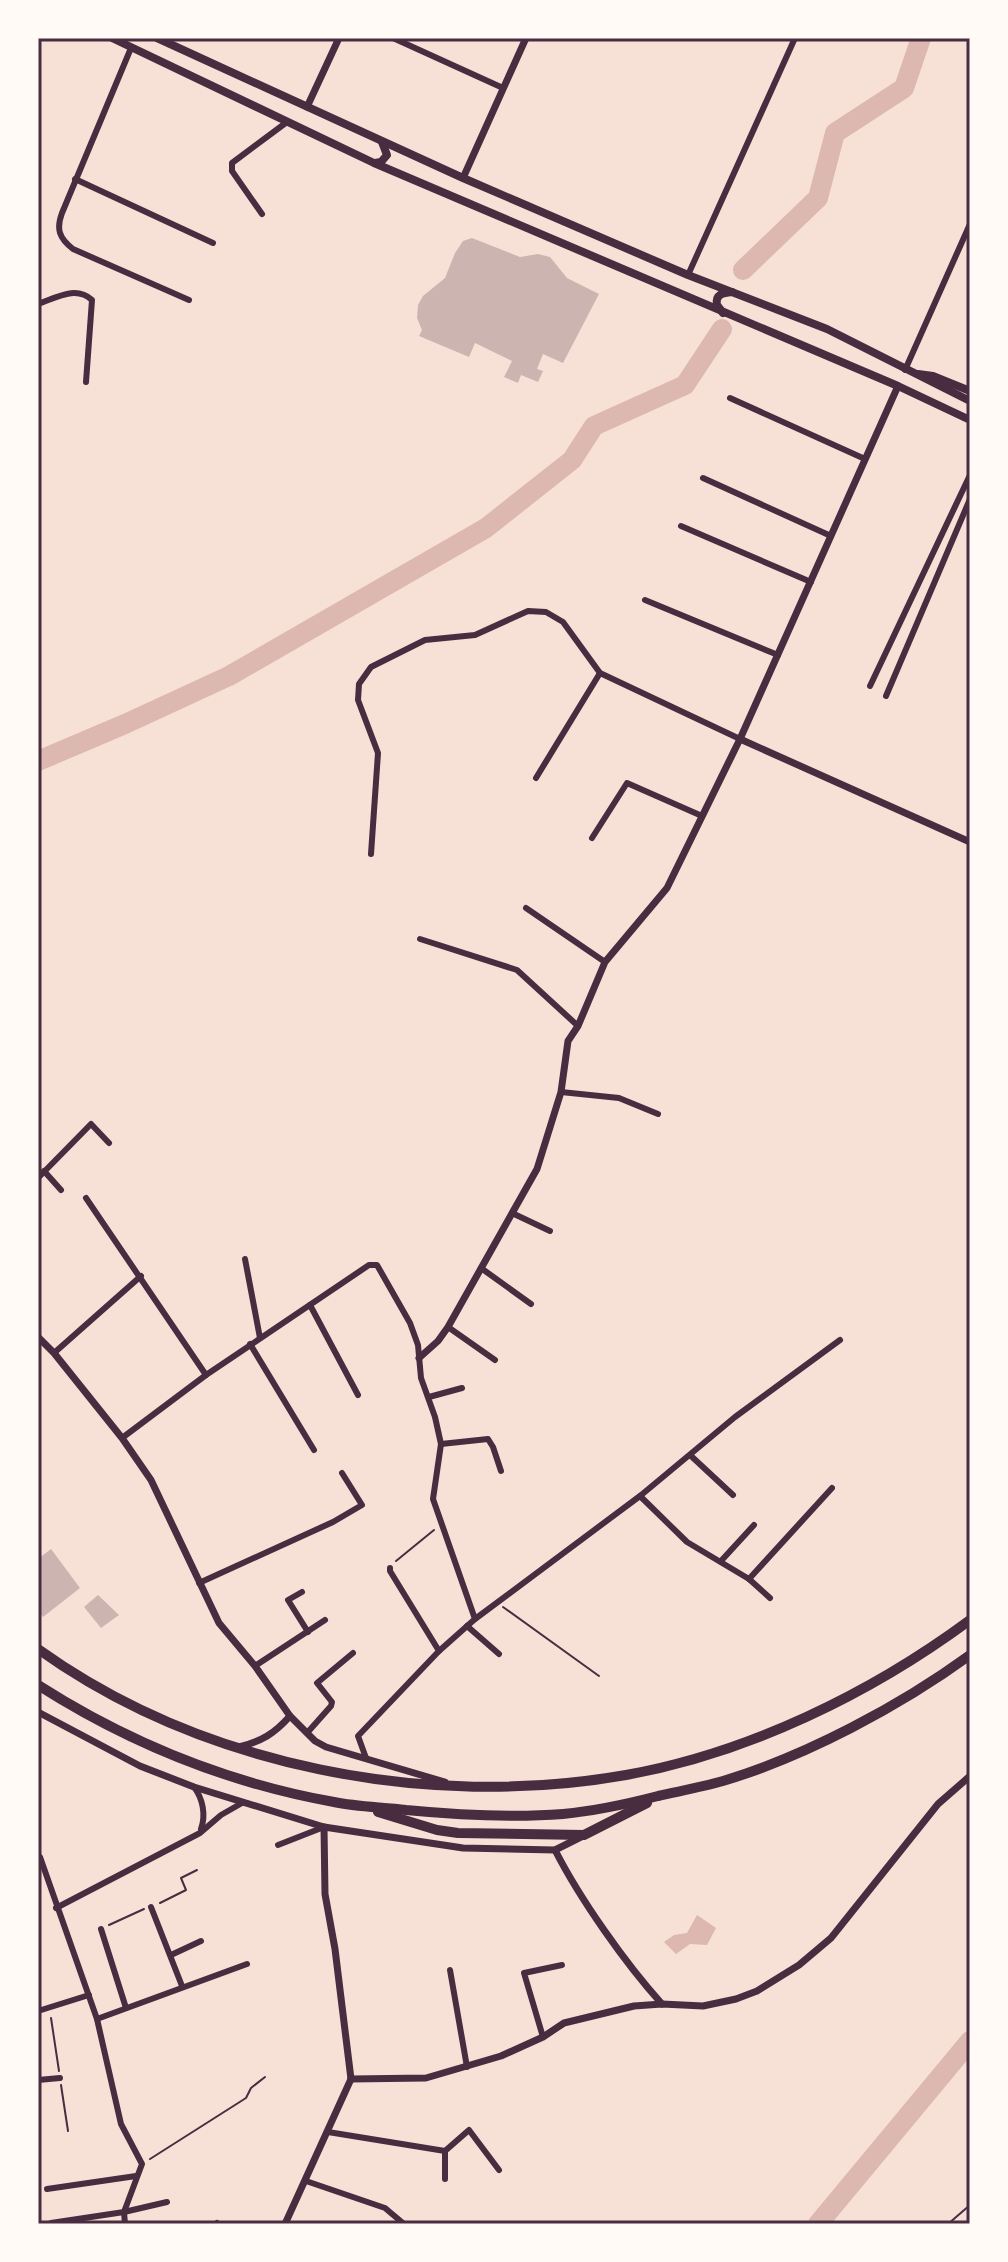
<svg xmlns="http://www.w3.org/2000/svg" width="1008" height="2262" font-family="Overpass,sans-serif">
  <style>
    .water { fill: #dcb8b0 }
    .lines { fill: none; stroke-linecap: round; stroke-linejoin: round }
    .river { stroke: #dcb8b0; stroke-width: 20 }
    .building { fill: #ccb4b1 }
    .path { stroke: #4a2c40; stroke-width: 2 }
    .minor { stroke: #4a2c40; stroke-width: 6 }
    .tertiary { stroke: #4a2c40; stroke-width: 7 }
    .secondary { stroke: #4a2c40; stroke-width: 8 }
    .trunk { stroke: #4a2c40; stroke-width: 10 }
    .neatline { fill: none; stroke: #4a2c40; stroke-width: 3 }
  </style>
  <rect width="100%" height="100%" fill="#f7e1d7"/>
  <polygon class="water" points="697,1915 716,1928 707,1945 690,1944 676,1954 664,1942 674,1935 687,1933"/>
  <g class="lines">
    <g class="river">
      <polyline points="743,270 818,198 835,133 904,88 921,38"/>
      <polyline points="38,761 125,724 229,676 486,528 572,460 594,426 685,385 722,329"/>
      <polyline points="818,2224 970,2041"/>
    </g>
  </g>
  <g class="building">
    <polygon points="472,238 520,257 538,254 550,257 567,278 599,294 563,363 543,354 537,369 543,371 538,382 521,375 518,383 504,377 512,361 475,343 469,357 419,336 422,330 417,318 418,305 423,296 445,278 455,253 463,241"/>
    <polygon points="51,1549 80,1588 43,1617 38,1611 38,1559"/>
    <polygon points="98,1595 119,1615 101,1628 84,1607"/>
  </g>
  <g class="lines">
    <g class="path">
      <polyline points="396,1561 434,1530"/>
      <polyline points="503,1607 599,1676"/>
      <polyline points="160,1903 186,1890 181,1878 197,1870"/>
      <polyline points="109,1925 144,1909"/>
      <polyline points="51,2018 59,2071"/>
      <polyline points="61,2085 68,2131"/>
      <polyline points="150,2159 246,2098 251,2088 265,2077"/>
      <polyline points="948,2224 970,2205"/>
    </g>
    <g class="minor">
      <polyline points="393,38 503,88"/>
      <path d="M131 48 62 213C56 229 59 238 73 249L189 300"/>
      <polyline points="75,179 213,243"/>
      <polyline points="262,214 232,171 232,163 287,122"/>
      <polyline points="688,275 795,38"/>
      <path d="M38 304C56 298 76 285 92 300L86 382"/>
      <polyline points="905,370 970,224"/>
      <polyline points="730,398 865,459"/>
      <polyline points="703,478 831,536"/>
      <polyline points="681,526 811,582"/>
      <polyline points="645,600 778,655"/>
      <polyline points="870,686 970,475"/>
      <polyline points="886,696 970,499"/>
      <polyline points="536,778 600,673"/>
      <polyline points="592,838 627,783 702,816"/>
      <polyline points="371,854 378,753 358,700 359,684 371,667 425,640 475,635 528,611 546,612 563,622 600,673 740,739"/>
      <polyline points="526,908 605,962"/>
      <polyline points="420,939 517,970 578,1026"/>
      <polyline points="561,1092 619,1098 658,1114"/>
      <polyline points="44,1171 61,1190"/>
      <polyline points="38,1178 91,1124 109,1143"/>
      <polyline points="86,1198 206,1375"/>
      <polyline points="512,1213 550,1231"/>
      <polyline points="245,1259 260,1338"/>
      <polyline points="481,1268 531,1304"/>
      <polyline points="310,1305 358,1395"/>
      <polyline points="448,1327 495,1360"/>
      <polyline points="250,1344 314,1450"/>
      <polyline points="54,1353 141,1276"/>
      <polyline points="429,1397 462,1388"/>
      <polyline points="122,1438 206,1375 369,1265 377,1265 410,1323 418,1345 421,1378 435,1417 441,1444 433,1499 475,1619"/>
      <polyline points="441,1444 488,1439 493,1447 501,1471"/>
      <polyline points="690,1455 733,1495"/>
      <polyline points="640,1496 687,1542 749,1579 770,1598"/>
      <polyline points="721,1561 754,1525"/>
      <polyline points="390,1568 390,1571 439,1651"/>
      <polyline points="749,1579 832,1488"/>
      <polyline points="199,1583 333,1522 362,1505 342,1473"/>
      <polyline points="302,1592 288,1600 308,1632"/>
      <polyline points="467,1626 499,1654"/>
      <polyline points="255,1666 325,1620"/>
      <polyline points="307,1733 331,1706 332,1702 317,1683 353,1653"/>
      <polyline points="366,1758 358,1736 439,1651 475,1619 640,1496 735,1417 840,1340"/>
      <path d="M194 1787C203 1799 206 1815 201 1829"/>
      <polyline points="278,1845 324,1827"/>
      <polyline points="40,1857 97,2019 121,2124 142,2164 124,2212 125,2224"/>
      <polyline points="151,1907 182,1986"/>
      <polyline points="56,1908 200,1833 221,1815 242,1803"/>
      <polyline points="101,1929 126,2008"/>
      <polyline points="171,1955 201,1941"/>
      <polyline points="450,1970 467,2067"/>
      <polyline points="38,2011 89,1995"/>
      <polyline points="97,2019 247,1964"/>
      <polyline points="543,2037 524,1973 562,1965"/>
      <polyline points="38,2080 60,2078"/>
      <polyline points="328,2132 445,2151 469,2130 499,2170"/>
      <polyline points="445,2179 445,2151"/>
      <polyline points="306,2181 385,2208 404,2224"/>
      <polyline points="47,2189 136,2176"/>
      <polyline points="51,2223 124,2212 167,2202"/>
      <polyline points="217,2223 218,2224"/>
    </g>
    <g class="tertiary">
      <polyline points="307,107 339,38"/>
      <polyline points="463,178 526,38"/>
      <polyline points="740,739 970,842"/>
      <polyline points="38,1337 54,1353 122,1438 151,1480 219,1623 255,1666 290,1716 315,1741 326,1747 445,1782"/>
      <polyline points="419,1358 438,1341 448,1327 537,1169 561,1092 568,1041 578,1026 605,962 667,888 740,739 898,386"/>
      <polyline points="38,1712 140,1766 194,1787 324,1827 463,1848 555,1850 583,1836"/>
      <path d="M239 1747C262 1741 274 1734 290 1716"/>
      <polyline points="324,1827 325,1894 335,1949 351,2079"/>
      <path d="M555 1850C580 1899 625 1963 662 2004"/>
      <polyline points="351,2079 426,2078 501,2056 543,2037 564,2023 634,2006 662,2004 703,2006 736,1999 757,1991 799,1965 831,1938 938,1804 970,1776"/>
      <polyline points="285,2224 351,2079"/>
    </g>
    <g class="secondary">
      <polyline points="112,38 374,163 898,386 970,420"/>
      <polyline points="157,38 463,178 688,275 827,329 970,401"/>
      <polyline points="375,163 381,162 387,155 382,142"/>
      <path d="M723 313 717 305C715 294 723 293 732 292"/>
      <polyline points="918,374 933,376 970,391"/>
    </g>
    <g class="trunk">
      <path d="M38 1649C203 1767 428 1810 626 1775 748 1753 870 1694 970 1620"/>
      <path d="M38 1685C129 1743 228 1783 334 1802 357 1807 382 1807 406 1810 458 1815 511 1818 563 1814 595 1811 627 1804 658 1796 680 1791 702 1787 723 1781 806 1756 900 1706 970 1655"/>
      <polyline points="378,1812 437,1830 458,1833 584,1835 647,1803"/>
    </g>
  </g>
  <rect width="1008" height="2262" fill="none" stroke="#fffaf5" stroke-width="80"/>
  <rect x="40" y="40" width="928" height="2182" class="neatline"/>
</svg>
